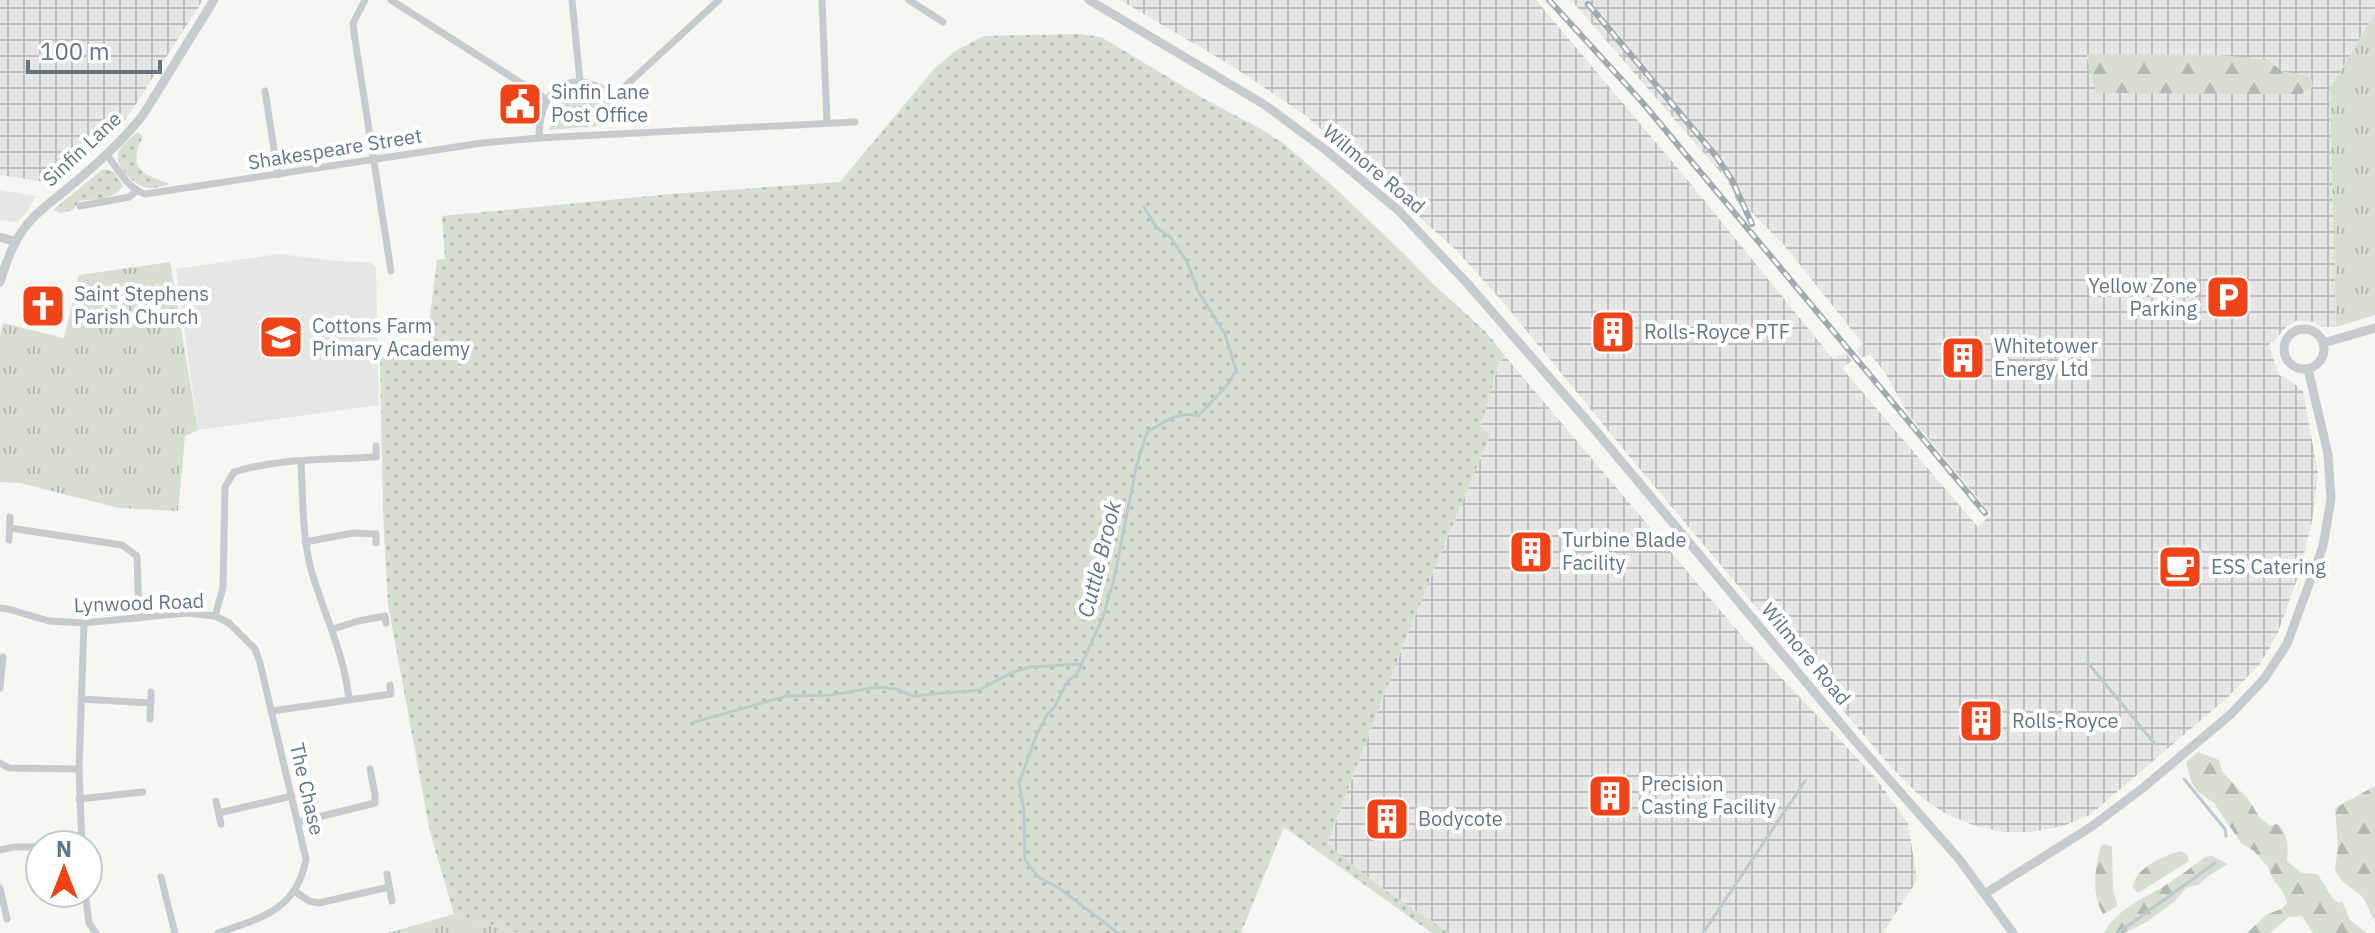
<svg xmlns="http://www.w3.org/2000/svg" width="2375" height="933" font-family="'IBM Plex Sans',sans-serif">
  <style>
    .built { fill: #e6e7e5 }
    .industrial { fill: url(#industrial-grid) }
    .grass { fill: url(#grass-dots) }
    .forest { fill: url(#forest-firs) }
    .park { fill: url(#park-tufts) }
    .lines { fill: none; stroke-linecap: round; stroke-linejoin: round }
    .stream { stroke: #bcc9cd; stroke-width: 3 }
    .minor { stroke: #c8cbce; stroke-width: 7 }
    .tertiary { stroke: #c8cbce; stroke-width: 9 }
    .rail-casing { stroke: #a3aaaf; stroke-width: 6 }
    .rail { stroke: #fff; stroke-width: 3; stroke-dasharray: 9; stroke-linecap: butt }
    .labels { text-anchor: middle; stroke-width: 8; stroke-linejoin: round; paint-order: stroke }
    .poi-label { font-size: 20px; fill: #627785; stroke: #fff; text-anchor: start }
    .street-label { font-size: 20px; fill: #627785; stroke: #fff }
    .water-label { font-size: 22px; font-style: italic; fill: #5e7a82; stroke: #fff }
  </style>
  <defs>
    <pattern id="industrial-grid" width="8" height="8" patternUnits="userSpaceOnUse" patternTransform="scale(2)"><rect width="8" height="8" fill="#e6e7e5"/><path d="M0 4h8M4 0v8" fill="none" stroke="#bec0bf"/></pattern>
    <pattern id="grass-dots" width="8" height="8" patternUnits="userSpaceOnUse" patternTransform="scale(2)"><rect width="8" height="8" fill="#d7ded2"/><path d="M2 2h.1M6 6h.1" fill="none" stroke="#b2b9b0" stroke-width="1.8" stroke-linecap="round"/></pattern>
    <pattern id="forest-firs" width="22" height="20" patternUnits="userSpaceOnUse" patternTransform="scale(2)"><rect width="22" height="20" fill="#d7ded2"/><path d="M5 1l3.5 6h-7zM16 11l3.5 6h-7z" fill="#b2b9b0"/></pattern>
    <pattern id="park-tufts" width="24" height="20" patternUnits="userSpaceOnUse" patternTransform="scale(2)"><rect width="24" height="20" fill="#d7ded2"/><path d="M3 7l-1-3M5 7V3M7 7l1-3M15 17l-1-3M17 17v-4M19 17l1-3" fill="none" stroke="#b2b9b0"/></pattern>
  </defs>
  <rect width="100%" height="100%" fill="#f6f6f2"/>
  <g class="built">
    <polygon points="0,190 36,196 25,214 16,222 0,220"/>
    <polygon points="279,254 336,261 370,262 376,268 379,405 198,430 176,269"/>
  </g>
  <g class="industrial">
    <polygon points="0,0 203,0 119,130 58,184 0,175"/>
    <polygon points="1120,0 1536,0 1691,184 1833,359 1846,353 1852,361 1842,368 1978,527 1991,514 1908,414 1884,371 1870,354 1862,358 1856,350 1863,344 1784,245 1751,212 1745,201 1738,204 1727,180 1571,0 2375,0 2375,13 2330,88 2336,327 2321,327 2315,322 2296,321 2287,326 2275,340 2269,344 2279,375 2290,380 2303,391 2318,474 2312,522 2299,574 2277,635 2260,664 2227,698 2090,815 2063,826 2032,832 2003,832 1973,825 1946,814 1921,797 1889,765 1629,456 1502,301 1456,250 1305,115 1232,66"/>
    <polygon points="1505,356 1742,636 1874,776 1908,823 1917,880 1883,933 1449,933 1382,888 1327,845 1407,635 1491,433 1480,429 1499,362"/>
  </g>
  <g class="grass">
    <polygon points="1081,34 1101,37 1206,100 1259,128 1284,144 1335,188 1406,256 1434,285 1486,332 1505,356 1499,362 1480,429 1491,433 1407,635 1327,844 1382,888 1449,933 1432,933 1284,827 1241,933 519,933 454,914 430,832 388,604 383,512 380,357 417,357 427,339 437,260 445,259 442,216 671,194 840,182 935,68 955,51 984,36"/>
    <path d="M138 132 143 137C126 169 144 175 170 184 164 186 156 188 150 188 137 188 112 166 119 151 123 144 132 137 138 132Z"/>
    <path d="M103 169 114 172 123 186C115 200 94 199 79 201L73 210 61 213 53 210Z"/>
  </g>
  <g class="forest">
    <polygon points="2086,54 2221,55 2267,60 2282,71 2311,77 2313,87 2301,94 2096,93"/>
    <path d="M2198 752 2219 760 2222 771 2249 800 2260 818 2270 826 2277 824C2289 832 2288 849 2287 861L2302 873 2317 874C2325 883 2329 898 2339 903L2342 901 2350 920 2367 933H2313L2302 916 2289 917 2270 933H2247L2266 915 2281 909 2287 903 2283 892 2273 879 2268 867 2254 851 2241 843 2214 803 2197 791 2191 781 2186 762Z"/>
    <polygon points="2375,786 2375,922 2363,897 2342,881 2335,870 2338,846 2335,808"/>
    <path d="M2106 844 2112 847 2113 890 2117 904 2116 907 2103 914C2091 893 2095 868 2101 845Z"/>
    <path d="M2180 851 2187 854 2189 861 2138 893 2133 888C2133 869 2163 856 2180 851Z"/>
    <path d="M2212 856 2228 864 2208 876 2200 884 2186 888 2176 900 2147 922 2124 933H2104C2117 908 2146 898 2169 883 2181 875 2193 866 2205 857Z"/>
  </g>
  <g class="park">
    <polygon points="2375,13 2375,315 2336,327 2330,88"/>
    <polygon points="573,91 594,91 606,97 627,99 630,123 549,130 552,103"/>
    <polygon points="170,262 198,430 185,436 178,511 119,508 20,483 0,482 0,337 3,323 64,338 79,275"/>
    <polygon points="454,914 519,933 388,933"/>
  </g>
  <g class="lines">
    <g class="stream">
      <polyline points="2088,657 2088,663 2155,744"/>
      <polyline points="691,723 787,696 831,695 878,687 896,689 913,696 979,690 1011,673 1030,667 1080,664"/>
      <polyline points="2184,779 2225,829 2226,836"/>
      <path d="M1118 933 1059 888 1038 877 1025 860 1024 811 1019 783 1037 734 1047 715 1055 706 1067 682 1077 674 1103 617 1114 579 1136 468 1147 432C1163 423 1179 410 1198 416L1229 383 1236 370 1225 334 1198 291 1187 262 1171 238 1156 227 1144 207"/>
      <polyline points="1703,933 1805,781"/>
      <polyline points="2118,933 2215,863"/>
    </g>
    <g class="minor">
      <polyline points="365,0 353,23 354,33 391,271"/>
      <polyline points="391,0 546,99"/>
      <polyline points="572,0 580,82"/>
      <polyline points="822,0 827,123"/>
      <polyline points="909,0 943,22"/>
      <polyline points="265,91 278,175"/>
      <path d="M539 138C539 112 548 81 580 82 591 82 602 89 612 93L621 90 719 0"/>
      <path d="M107 155C118 169 127 188 145 194L482 143 539 138 855 122"/>
      <polyline points="80,206 129,197 136,191"/>
      <path d="M301 461C303 499 302 537 312 573 325 616 344 654 349 699"/>
      <polyline points="10,528 122,545 137,556 139,618"/>
      <polyline points="9,540 10,517"/>
      <polyline points="305,542 353,533 376,534 376,543"/>
      <path d="M0 608 8 609 49 621 84 623 186 613 215 616 229 623 255 649 260 663 306 859C297 910 261 918 218 933"/>
      <path d="M215 616 223 588 225 487 234 472C279 458 329 460 376 457V446"/>
      <polyline points="333,629 358,621 385,616 386,623"/>
      <polyline points="0,688 3,657"/>
      <polyline points="81,699 151,703"/>
      <polyline points="272,711 391,694 390,685"/>
      <polyline points="150,719 151,692"/>
      <polyline points="0,763 9,768 79,769"/>
      <polyline points="79,799 143,792"/>
      <polyline points="216,801 221,824"/>
      <polyline points="219,813 292,796"/>
      <polyline points="298,822 375,803 375,794 370,769"/>
      <polyline points="54,845 82,841"/>
      <polyline points="82,845 79,769 84,623"/>
      <polyline points="0,850 14,847 40,847"/>
      <polyline points="387,874 392,901"/>
      <polyline points="161,877 175,933"/>
      <polyline points="0,888 7,919"/>
      <polyline points="296,892 309,901 319,903 389,887"/>
      <polyline points="85,893 89,923 96,933"/>
    </g>
    <g class="tertiary">
      <polyline points="1089,0 1265,105 1327,151 1398,210 1466,282 1590,424 1856,742 1959,859 2013,933"/>
      <polyline points="0,237 16,242"/>
      <path d="M0 282C6 263 13 242 26 226 37 211 53 201 67 189 95 166 121 143 143 115L214 0"/>
      <circle cx="2304" cy="349" r="20"/>
      <polyline points="2323,343 2375,328"/>
      <polyline points="1986,893 2091,827 2144,787 2231,714 2264,679 2287,644 2323,546 2331,499 2328,454 2308,369"/>
    </g>
    <g class="rail-casing">
      <g id="rail">
        <polyline points="1549,0 1642,102 1985,513"/>
        <polyline points="1588,4 1716,156 1732,180 1752,224"/>
      </g>
    </g>
    <use href="#rail" class="rail"/>
  </g>
  <defs>
    <g id="civic-square" transform="scale(2.3)"><rect x="-9" y="-9" width="18" height="18" rx="4" fill="#f04317" stroke="#fff"/><path d="M-.6-6.5H3V-4.5H.6V-3L4-1V1h2V6H-6V1h2V-1L-.6-3ZM-1.2 2.5V6h2.4V2.5Z" fill="#fff"/></g>
    <g id="parking-square" transform="scale(2.3)"><rect x="-9" y="-9" width="18" height="18" rx="4" fill="#f04317" stroke="#fff"/><path d="M-3.5-5.5H1a3.5 3.5 0 0 1 0 7H-1V5.5H-3.5ZM-1-3.4V-.6H.8a1.4 1.4 0 0 0 0-2.8Z" fill="#fff"/></g>
    <g id="church-square" transform="scale(2.3)"><rect x="-9" y="-9" width="18" height="18" rx="4" fill="#f04317" stroke="#fff"/><path d="M-1.2-6h2.4v3.5h3.3v2.4h-3.3V6h-2.4V-.1h-3.3v-2.4h3.3Z" fill="#fff"/></g>
    <g id="building-square" transform="scale(2.3)"><rect x="-9" y="-9" width="18" height="18" rx="4" fill="#f04317" stroke="#fff"/><path d="M-4-6H4V6H1V3H-1V6H-4ZM-2.5-4.3h1.7v1.8h-1.7ZM.8-4.3h1.7v1.8H.8ZM-2.5-1h1.7V.8h-1.7ZM.8-1h1.7V.8H.8Z" fill="#fff"/></g>
    <g id="school-square" transform="scale(2.3)"><rect x="-9" y="-9" width="18" height="18" rx="4" fill="#f04317" stroke="#fff"/><path d="M0-5L7-2L0 1L-7-2ZM-4 1L0 2.5L4 1V4Q0 6-4 4Z" fill="#fff"/></g>
    <g id="cafe-square" transform="scale(2.3)"><rect x="-9" y="-9" width="18" height="18" rx="4" fill="#f04317" stroke="#fff"/><path d="M-5.5-4.5H6V0H3Q3 3.5 0 3.5H-2.5Q-5.5 3.5-5.5 0ZM3-3.2v2h1.7v-2ZM-6 4.5H4V6H-6Z" fill="#fff"/></g>
  </defs>
  <g fill-rule="evenodd">
    <use href="#civic-square" x="520" y="104"/>
    <use href="#parking-square" x="2228" y="297"/>
    <use href="#church-square" x="43" y="306"/>
    <use href="#building-square" x="1613" y="332"/>
    <use href="#school-square" x="281" y="337"/>
    <use href="#building-square" x="1963" y="358"/>
    <use href="#building-square" x="1531" y="552"/>
    <use href="#cafe-square" x="2180" y="567"/>
    <use href="#building-square" x="1981" y="721"/>
    <use href="#building-square" x="1610" y="796"/>
    <use href="#building-square" x="1387" y="819"/>
  </g>
  <g class="labels">
    <g class="poi-label">
      <text x="551" y="99">Sinfin Lane<tspan x="551" dy="23">Post Office</tspan></text>
      <text x="2197" y="293" text-anchor="end">Yellow Zone<tspan x="2197" dy="23">Parking</tspan></text>
      <text x="74" y="301">Saint Stephens<tspan x="74" dy="23">Parish Church</tspan></text>
      <text x="312" y="333">Cottons Farm<tspan x="312" dy="23">Primary Academy</tspan></text>
      <text x="1644" y="339">Rolls-Royce PTF</text>
      <text x="1994" y="353">Whitetower<tspan x="1994" dy="23">Energy Ltd</tspan></text>
      <text x="1562" y="547">Turbine Blade<tspan x="1562" dy="23">Facility</tspan></text>
      <text x="2211" y="574">ESS Catering</text>
      <text x="2012" y="728">Rolls-Royce</text>
      <text x="1641" y="791">Precision<tspan x="1641" dy="23">Casting Facility</tspan></text>
      <text x="1418" y="826">Bodycote</text>
    </g>
    <g class="street-label">
      <text transform="translate(82 149) rotate(-43)" y="7">Sinfin Lane</text>
      <text transform="translate(335 149) rotate(-9)" y="7">Shakespeare Street</text>
      <text transform="translate(1374 169) rotate(40)" y="7">Wilmore Road</text>
      <text transform="translate(139 603) rotate(-2)" y="7">Lynwood Road</text>
      <text transform="translate(1806 654) rotate(50)" y="7">Wilmore Road</text>
      <text transform="translate(307 789) rotate(77)" y="7">The Chase</text>
    </g>
    <g class="water-label">
      <text transform="translate(1099 559) rotate(-76)" y="8">Cuttle Brook</text>
    </g>
  </g>
  <g transform="translate(64 869)"><circle r="38" fill="#ffffff" stroke="#c0c9ce" stroke-width="2"/>
  <path d="M0-6L14 30L0 20L-14 30Z" fill="#f04317"/>
  <text y="-12" font-size="22" font-weight="bold" text-anchor="middle" fill="#627785">N</text>
  </g>
  <path d="M28 60v12h132v-12" fill="none" stroke="#627785" stroke-width="4"/>
  <text x="40" y="60" font-size="24" fill="#627785" stroke="#ffffff" stroke-width="6" paint-order="stroke">100 m</text>
</svg>
